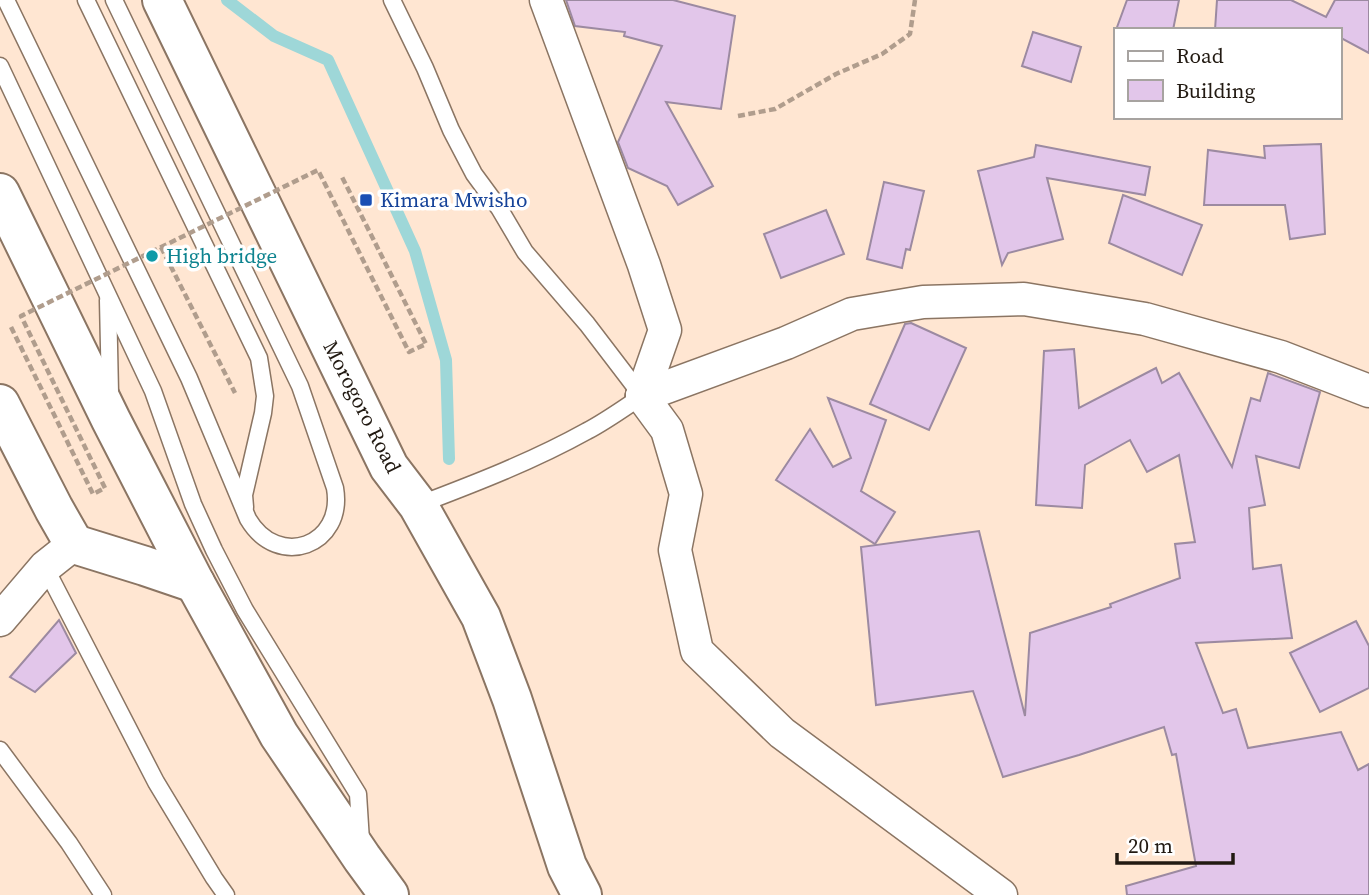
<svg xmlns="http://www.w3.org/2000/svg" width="1369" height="895" font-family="'Source Serif 4',serif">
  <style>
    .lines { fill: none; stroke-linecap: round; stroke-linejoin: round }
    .stream { stroke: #9ed7d8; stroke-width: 12 }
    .building { fill: #e2c6ea; stroke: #9c8aa1; stroke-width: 2 }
    .service-casing { stroke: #8b7563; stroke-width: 19 }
    .minor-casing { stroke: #8b7563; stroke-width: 35 }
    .tertiary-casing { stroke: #8b7563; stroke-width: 42 }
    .trunk-casing { stroke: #8b7563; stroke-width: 42 }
    .path { stroke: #b09d8d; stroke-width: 4.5; stroke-dasharray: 7 3.5; stroke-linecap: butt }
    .service { stroke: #fff; stroke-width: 16 }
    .minor { stroke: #fff; stroke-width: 32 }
    .tertiary { stroke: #fff; stroke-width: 38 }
    .trunk { stroke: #fff; stroke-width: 38 }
    .path-bridge { stroke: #b09d8d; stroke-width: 4.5; stroke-dasharray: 7 3.5; stroke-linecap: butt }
    .transit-dot { fill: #1a4fb4; stroke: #fff; stroke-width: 2.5 }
    .culture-dot { fill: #0f9aa8; stroke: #fff; stroke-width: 2.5 }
    .labels { text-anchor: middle; stroke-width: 7; stroke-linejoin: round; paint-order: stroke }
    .transit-label { font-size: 21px; fill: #164399; stroke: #fff; text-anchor: start }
    .culture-label { font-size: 21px; fill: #0d838f; stroke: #fff; text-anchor: start }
    .street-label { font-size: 21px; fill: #221a12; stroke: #fff }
  </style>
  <rect width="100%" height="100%" fill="#ffe6d2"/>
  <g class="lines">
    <polyline class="stream" points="227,0 274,36 328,60 415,251 446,360 449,459"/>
  </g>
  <g class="building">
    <polygon points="566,0 673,0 735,16 721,109 666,102 713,186 678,205 667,186 628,168 618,142 662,46 624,36 625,32 575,26"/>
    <polygon points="1127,0 1179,0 1173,30 1116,30"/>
    <polygon points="1217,0 1291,0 1326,17 1335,0 1369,0 1369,53 1339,37 1339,30 1215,30"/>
    <polygon points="1033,32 1081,47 1071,82 1022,66"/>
    <polygon points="1321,144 1325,234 1290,239 1285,205 1204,205 1208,150 1265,158 1264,146"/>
    <polygon points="1036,145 1150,167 1145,195 1047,178 1063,239 1008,253 1002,265 978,171 1034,157"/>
    <polygon points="884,182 924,191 910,250 906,249 902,268 867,259"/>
    <polygon points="1123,195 1202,225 1182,275 1109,243"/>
    <polygon points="826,210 844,254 781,278 764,234"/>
    <polygon points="911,323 966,348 929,430 870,404 905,324"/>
    <polygon points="1074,349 1079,408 1156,368 1162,383 1179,373 1232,467 1251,398 1260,401 1268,373 1320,392 1299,468 1256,456 1265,505 1249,508 1253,569 1281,565 1292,638 1196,643 1223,713 1236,709 1248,748 1341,732 1358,770 1369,764 1369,895 1127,895 1126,886 1196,866 1176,754 1172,755 1164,727 1079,755 1003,777 973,691 876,705 861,547 979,531 1025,716 1030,633 1111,607 1110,604 1180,578 1175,544 1195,542 1179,455 1147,472 1130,440 1085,465 1082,508 1036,505 1044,351"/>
    <polygon points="828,398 886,420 861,491 895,512 875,544 776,480 810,429 833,467 851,458"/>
    <polygon points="59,620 76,653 35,692 10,677"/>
    <polygon points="1356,621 1369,646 1369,688 1320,712 1290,653"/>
  </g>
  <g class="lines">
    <g class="service-casing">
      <g id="service">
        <path d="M6 0 189 378 248 519C278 570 345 546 335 488L300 386 114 0"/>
        <polyline points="86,0 259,358 265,396 263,413 244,495 245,507"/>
        <path d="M392 0 425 68 451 130 474 174 499 208 525 252 587 324 642 396C624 408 606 421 587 431 533 461 476 483 418 505"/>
        <polyline points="0,66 153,391 193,504 214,550 245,610 358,794 361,841"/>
        <polyline points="108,300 110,393"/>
        <polyline points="45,567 156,782 214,878 226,895"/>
        <polyline points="0,750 69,843 103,895"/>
      </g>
    </g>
    <g class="minor-casing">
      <g id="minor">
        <polyline points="546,0 644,265 665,330 642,396"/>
        <polyline points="642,396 786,343 852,314 923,302 1024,299 1145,319 1281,357 1369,391"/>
        <polyline points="642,396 667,430 686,494 675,550 697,651 782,733 1001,895"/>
        <polyline points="0,620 45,567 74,544"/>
      </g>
    </g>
    <g class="tertiary-casing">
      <polyline id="tertiary" points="0,404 54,509 74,544"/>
    </g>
    <g class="trunk-casing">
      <g id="trunk">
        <polyline points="162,0 389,467 418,505 481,617 512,699 567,866 582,895"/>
        <polyline points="0,193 111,420 195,583 279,735 362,858 389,895"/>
        <polyline points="74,544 145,566 195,583"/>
      </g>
    </g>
    <g class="path">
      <polyline points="738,116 775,109 836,74 882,54 910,34 915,0"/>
      <polyline points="161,247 235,393"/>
    </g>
    <use href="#service" class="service"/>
    <use href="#minor" class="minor"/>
    <use href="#tertiary" class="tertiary"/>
    <use href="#trunk" class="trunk"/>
    <polyline class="path-bridge" points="11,327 93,494 105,488 21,316 318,170 409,352 426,344 342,177"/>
  </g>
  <rect class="transit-dot" x="359" y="193" width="14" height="14" rx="3.5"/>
  <circle class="culture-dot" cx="152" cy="256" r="7"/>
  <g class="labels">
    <g class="transit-label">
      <text x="380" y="207">Kimara Mwisho</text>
    </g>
    <g class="culture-label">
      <text x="166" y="263">High bridge</text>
    </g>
    <g class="street-label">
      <text transform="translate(362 407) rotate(63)" y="7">Morogoro Road</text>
    </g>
  </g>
  <rect x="1114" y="28" width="228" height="91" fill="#ffffff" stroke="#a7a3a0" stroke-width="2"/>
  <rect x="1128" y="51" width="35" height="10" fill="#ffffff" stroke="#a7a3a0" stroke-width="2"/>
  <text x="1176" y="63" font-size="21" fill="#221a12">Road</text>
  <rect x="1128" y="80" width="35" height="21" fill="#e2c6ea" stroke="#a7a3a0" stroke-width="2"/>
  <text x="1176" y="98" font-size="21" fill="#221a12">Building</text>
  <path d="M1117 853v10h116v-10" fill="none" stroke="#221a12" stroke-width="3.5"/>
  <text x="1128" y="853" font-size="21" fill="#221a12" stroke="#ffffff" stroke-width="5" paint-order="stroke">20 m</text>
</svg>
